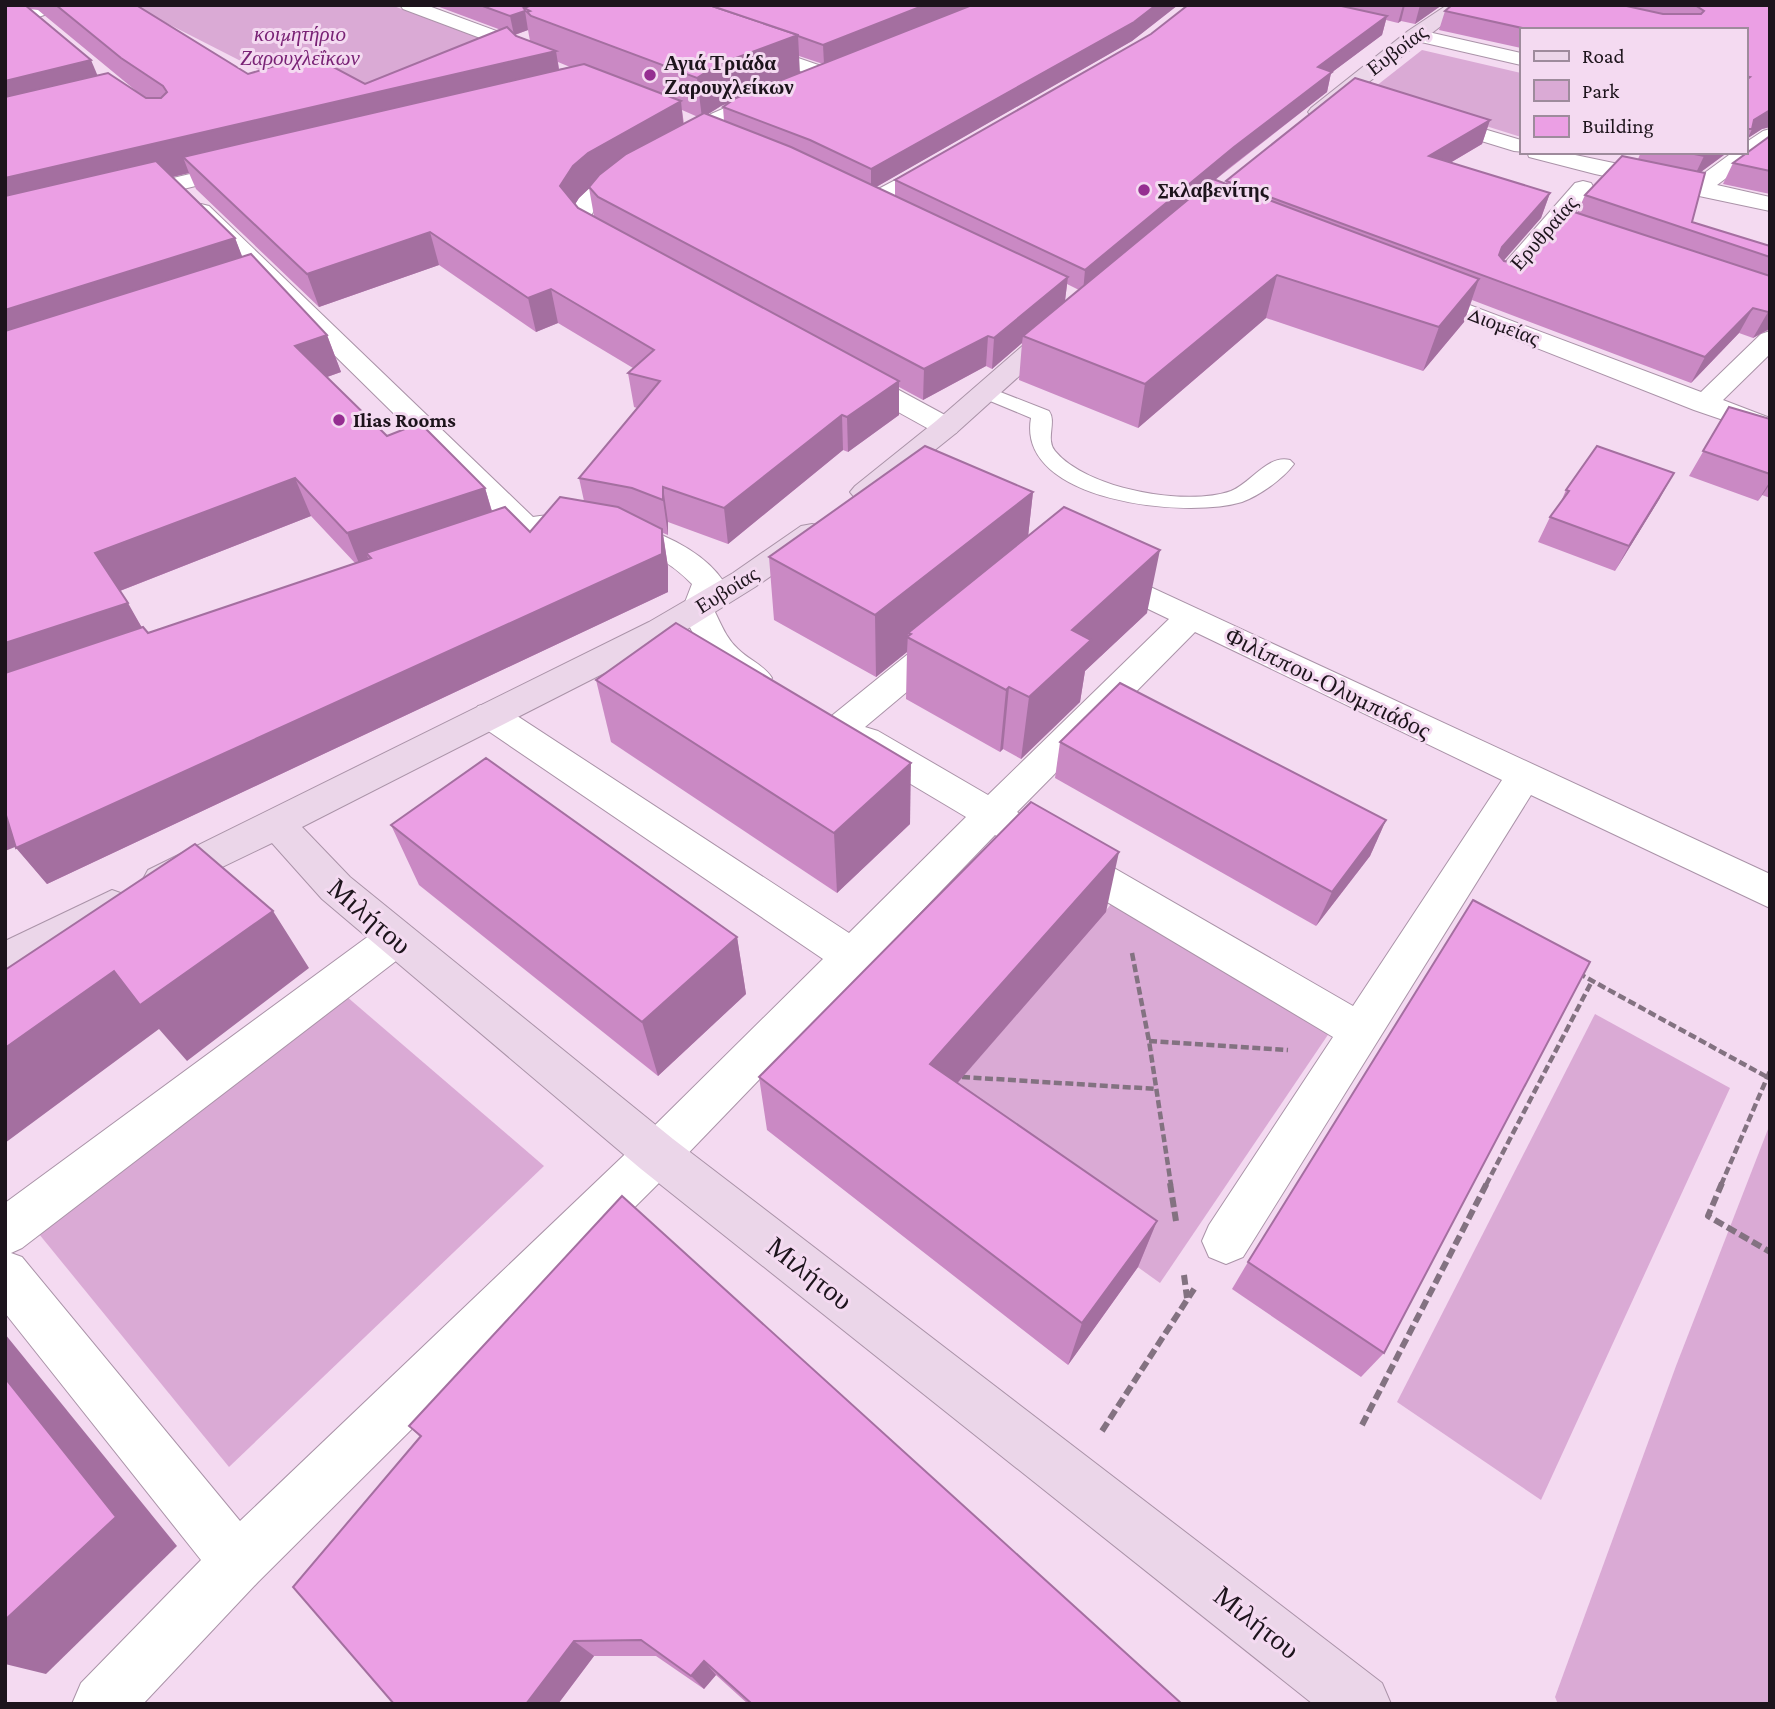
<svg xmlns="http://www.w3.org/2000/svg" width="1775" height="1709" font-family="'Crimson Pro',serif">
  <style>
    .green { fill: #daaad5 }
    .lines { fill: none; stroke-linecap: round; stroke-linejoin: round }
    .lane-casing { stroke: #aa93a8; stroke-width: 2 }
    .street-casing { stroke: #aa93a8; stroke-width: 2 }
    .secondary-casing { stroke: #aa93a8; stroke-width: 2 }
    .path-far1 { stroke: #837281; stroke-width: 4.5; stroke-dasharray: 8 3.5; stroke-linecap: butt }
    .path { stroke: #837281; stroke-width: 6; stroke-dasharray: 10 4.5; stroke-linecap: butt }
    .lane { fill: #fff; fill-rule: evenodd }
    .street { fill: #fff; fill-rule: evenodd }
    .secondary { fill: #ebd6e9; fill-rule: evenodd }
    .wall { fill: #ca89c4; fill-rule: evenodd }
    .shaded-wall { fill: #a46fa0 }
    .building { fill: #eb9fe4; stroke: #a46fa0; stroke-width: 2 }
    .poi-dot { fill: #952d91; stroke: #f4daf1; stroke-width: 2.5 }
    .labels { text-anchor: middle; stroke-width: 6; stroke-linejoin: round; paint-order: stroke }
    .far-park-label { font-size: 21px; font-style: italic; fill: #792275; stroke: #f4daf1 }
    .far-street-label { font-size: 21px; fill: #1d141c; stroke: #f4daf1 }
    .far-poi-label { font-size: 21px; font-weight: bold; fill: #1d141c; stroke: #f4daf1; text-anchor: start }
    .street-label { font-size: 24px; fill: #1d141c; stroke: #f4daf1 }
    .near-street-label { font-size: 28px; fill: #1d141c; stroke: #f4daf1 }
  </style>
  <rect width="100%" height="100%" fill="#f4daf1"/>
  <g class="green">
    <polygon points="131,5 391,5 495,44 366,88 296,89"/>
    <polygon points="1422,50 1521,73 1521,137 1371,90"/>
    <polygon points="1125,888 1342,1014 1160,1283 928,1117"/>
    <polygon points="346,996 544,1166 229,1467 39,1234"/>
    <polygon points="1595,1014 1730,1088 1541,1500 1397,1402"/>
    <polygon points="1770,1124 1770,1704 1558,1704 1555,1697 1676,1366"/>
  </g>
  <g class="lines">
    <g class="lane-casing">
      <path id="lane" d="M985 386 1049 411C1057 422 1045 439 1055 451 1086 489 1187 507 1231 491 1251 483 1268 454 1290 460L1294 464C1283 479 1259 496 1242 502 1187 519 1016 502 1031 418L978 396 975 392 978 388Z"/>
    </g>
    <g class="street-casing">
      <g id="street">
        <polygon points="38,5 64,5 61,9 5,29 5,18"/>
        <polygon points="400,5 426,5 521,40 542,62 539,66 525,66 507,48 403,9"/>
        <polygon points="1415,29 1521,53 1521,65 1408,39 1406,35"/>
        <polygon points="749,41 830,69 833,73 823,79 742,51 740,47 742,43"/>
        <path d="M771 88 778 90 781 94 778 98 725 122 688 151 615 191 597 204 591 216C601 227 616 233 625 244L621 249C599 255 579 234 568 217L580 195 599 181 674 143 711 114Z"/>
        <polygon points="1433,114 1521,140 1521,152 1525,152 1514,151 1426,124 1423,120 1426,116"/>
        <polygon points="1770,129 1770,145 1717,185 1770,197 1770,211 1595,174 1529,157 1527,152 1561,152 1695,180 1733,152 1745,152 1745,143 1763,131"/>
        <polygon points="941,156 949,157 952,162 949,167 881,206 865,206 862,201 865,196"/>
        <polygon points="245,161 253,162 256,167 253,172 126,203 118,201 115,196 118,191"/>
        <polygon points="1583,181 1591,183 1594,188 1591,193 1513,284 1504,286 1495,284 1492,279 1495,274 1575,183"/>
        <path d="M201 204 209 206 533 517C590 506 691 531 724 582L722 594 714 610C721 624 726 638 738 649 749 660 764 665 772 678L767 686C724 699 696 642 682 610L692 584C649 539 581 527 523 539 504 543 488 556 467 551L463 544 467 537 506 524 193 216 190 211 193 206Z"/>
        <polygon points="1419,286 1701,392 1761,334 1770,331 1770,354 1723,400 1770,418 1770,436 1694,410 1410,298 1407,293 1410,288"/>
        <polygon points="853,368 862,370 956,421 960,427 956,433 946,435 936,433 844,382 840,376 844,370"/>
        <path d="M1105 566 1770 874V908L1531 795 1243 1257 1226 1264 1209 1257 1202 1241 1209 1225 1333 1037 995 835 673 1169 258 1582 143 1704H72L81 1683 201 1560 5 1313V1203L381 927 395 922 409 927 415 939 409 951 22 1248 11 1253 22 1257 240 1521 641 1139 823 959 478 724 472 715 478 706 490 703 502 706 849 933 966 817 852 749 848 738 842 740 829 736 824 727 829 718 934 633 946 630 958 633 963 641 958 649 865 727 878 731 988 795 1169 619 1094 583 1089 576 1094 569ZM1195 632 1502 780 1353 1006 1017 812Z"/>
      </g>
    </g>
    <g class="secondary-casing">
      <g id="secondary">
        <polygon points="1447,5 1468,5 1325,116 1311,116 1308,112 1311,108 1408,31"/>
        <polygon points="1059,319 1068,322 1072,327 1068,332 956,433 875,498 865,501 855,498 850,492 855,486 936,421 1050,322"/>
        <polygon points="812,524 823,526 827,533 823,540 755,587 673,638 302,827 350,877 673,1139 1382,1683 1391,1704 1313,1704 641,1169 322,899 272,843 162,896 148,892 142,881 148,870 649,622 733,573 801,526"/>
        <polygon points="112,890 126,895 132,906 126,917 5,978 5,941"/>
      </g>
    </g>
    <g class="path-far1">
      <polyline points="1132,953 1149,1041 1171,1185"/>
      <polyline points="1578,973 1767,1077"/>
      <polyline points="1149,1041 1288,1050"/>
      <polyline points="962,1077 1157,1089"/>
      <polyline points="1486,1185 1592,981"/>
      <polyline points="1721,1185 1770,1071"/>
    </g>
    <g class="path">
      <polyline points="1170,1183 1176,1221"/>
      <polyline points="1722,1183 1708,1216 1770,1252"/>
      <polyline points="1184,1275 1187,1298"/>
      <polyline points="1362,1425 1487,1183"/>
      <polyline points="1102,1431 1196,1286"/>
    </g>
    <use href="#lane" class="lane"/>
    <use href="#street" class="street"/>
    <use href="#secondary" class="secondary"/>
  </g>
  <g class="wall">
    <path d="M5 5H136L248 74 365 84 501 30 434 5H1178L1132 41 876 187 895 196V180L1151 34 1188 5H1442L1415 24 1401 21 1398 23 1386 20 1382 35 1331 73 1327 92 1215 180 1226 184V181L1490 120 1482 144 1450 163 1550 193 1541 218 1503 260 1514 263 1525 260 1577 213 1585 195 1638 159 1641 152H1728L1701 172 1692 222 1770 246V329L1753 338 1739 333 1691 383 1472 300 1464 322 1423 371 1266 318 1138 428 1019 380 1022 343 992 369 986 366 923 400 899 387V415L848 452 843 450 728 544 668 522V535L663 533 668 567V592L47 884 16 847ZM29 9 38 10 135 90 98 76ZM528 30 530 41 515 35ZM799 56 823 64 799 73ZM558 62 570 67 559 69ZM730 102 723 107 724 121 708 114 721 106ZM682 110 698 117 684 124ZM189 173 196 189 319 307 439 265 536 332 558 323 633 368 628 373 634 407 637 408 579 478 584 501 530 532 492 511 485 488 387 436 327 377 341 372 327 335 242 257 235 238 172 177ZM589 188 594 216 578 208 575 204 579 198ZM1067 284 1079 290 1065 301ZM311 516 355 563 148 633 142 628 120 591Z"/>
    <polygon points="1452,5 1770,5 1770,127 1762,129 1748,138 1745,144 1745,30 1521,30 1521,48 1439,30 1445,11"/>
    <polygon points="1770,136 1770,194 1723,184 1733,163"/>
    <polygon points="1729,407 1770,419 1770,498 1762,495 1758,501 1689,476"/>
    <polygon points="1566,490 1660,498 1615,571 1538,542 1550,517 1560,504"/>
    <polygon points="1033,492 1028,536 1147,613 1085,671 1080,702 1021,759 1003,749 1000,752 906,699 907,652 876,677 774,620 769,557"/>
    <polygon points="596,680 910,824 837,893 611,742"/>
    <polygon points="1060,742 1386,820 1370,856 1316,926 1055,778"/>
    <polygon points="391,825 737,937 746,994 658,1076 419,885"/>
    <polygon points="1106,912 957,1082 1157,1221 1138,1267 1068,1365 767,1130 759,1077"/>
    <polygon points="1248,1262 1384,1353 1361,1377 1232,1289"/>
    <polygon points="409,1426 1182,1704 748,1704 716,1675 704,1689 656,1656 594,1656 558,1704 394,1704 420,1437"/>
  </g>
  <g class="shaded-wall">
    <polygon points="925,5 971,5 824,64 823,45"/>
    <polygon points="1156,5 1178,5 1132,41 871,190 871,169"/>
    <polygon points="1403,5 1405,5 1401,21 1398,23"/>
    <polygon points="1420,5 1442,5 1415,24"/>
    <polygon points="525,11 528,30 514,35 510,16"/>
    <polygon points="1387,16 1382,35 1331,73 1327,92 1229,168 1083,292 1085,270 1318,67"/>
    <polygon points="798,35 800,74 721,106 702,118 697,78 717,65"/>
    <polygon points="556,51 561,83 183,157 189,173 5,217 5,178"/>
    <polygon points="91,60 105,93 5,118 5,81"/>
    <polygon points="681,101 684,132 593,185 579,198 566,219 560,186 573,166 588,153"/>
    <polygon points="1770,110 1770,127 1762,129 1748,138 1752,129 1754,120"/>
    <polygon points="1490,120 1482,144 1421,180 1429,156"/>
    <polygon points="1710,152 1728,152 1694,177 1704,156"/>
    <polygon points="1550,193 1541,218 1493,273 1502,247"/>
    <polygon points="430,232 439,265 319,307 307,274"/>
    <polygon points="235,238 249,274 5,353 5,310"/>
    <polygon points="1277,275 1266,318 1138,428 1145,384"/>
    <polygon points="1068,277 1064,308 1023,336 1022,343 992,369 994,338"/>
    <polygon points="1479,279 1464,322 1423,371 1439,327"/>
    <polygon points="551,289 558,323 536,332 528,298"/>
    <polygon points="1753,308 1739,333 1691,383 1705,357"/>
    <polygon points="1770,311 1769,329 1753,338 1768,312"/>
    <polygon points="327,335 341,372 310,383 295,346"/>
    <polygon points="988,336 986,366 923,400 924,369"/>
    <polygon points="899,381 899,415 848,452 847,417"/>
    <polygon points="842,415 843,450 728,544 724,508"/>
    <polygon points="1674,473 1660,498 1615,571 1629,546"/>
    <polygon points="295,478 311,516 117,592 95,553"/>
    <polygon points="1770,481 1770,484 1758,501"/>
    <polygon points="663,487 668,522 668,535 663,500"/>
    <polygon points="485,488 496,526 371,558 366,553 372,567 362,571 347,533"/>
    <polygon points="1033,492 1026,555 911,634 908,633 907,652 876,677 875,615"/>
    <polygon points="662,529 668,567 668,592 47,884 16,848 30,841 5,851 5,806"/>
    <polygon points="1160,550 1147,613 1085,671 1080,702 1021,759 1029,697 1072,630"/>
    <polygon points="128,603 150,642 5,690 5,643"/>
    <polygon points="1009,687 1003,749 1000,752 1006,690"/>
    <polygon points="911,763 910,824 837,893 834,833"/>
    <polygon points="1386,820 1370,856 1316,926 1332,892"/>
    <polygon points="1119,852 1106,912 928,1117 930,1064"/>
    <polygon points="273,911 309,968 187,1061 159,1029 5,1143 5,1048 114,971"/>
    <polygon points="737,937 746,994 658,1076 642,1022"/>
    <polygon points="1157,1221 1138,1267 1068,1365 1082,1323"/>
    <polygon points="5,1334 177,1546 46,1674 5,1664"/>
    <polygon points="574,1641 594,1656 558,1704 526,1704"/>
    <polygon points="704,1661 716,1675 704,1689 691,1676"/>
  </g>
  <g class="building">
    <polygon points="5,5 25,5 91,60 5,81"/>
    <polygon points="56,5 136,5 248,74 311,55 365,84 507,27 516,36 556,51 5,178 5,97 108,73 146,98 161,98 167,92 163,86 121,58"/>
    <polygon points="480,5 532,5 524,8 525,11 510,16"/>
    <polygon points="532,5 709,5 798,35 717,65 697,78 531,16 527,12 530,11 524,8"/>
    <polygon points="709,5 925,5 823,45 798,36 798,35"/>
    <polygon points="972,5 1156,5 1134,22 871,169 810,140 723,107 736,98"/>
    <polygon points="1188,5 1337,5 1387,16 1318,67 1332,72 1234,147 1085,270 895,180 1151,34"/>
    <polygon points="1452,5 1622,5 1663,14 1701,14 1704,11 1695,5 1770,5 1770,110 1754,120 1752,129 1745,129 1745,81 1750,77 1745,76 1745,30 1531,30 1445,11"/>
    <polygon points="584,64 681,101 588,153 573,166 560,186 578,208 899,381 847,417 842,415 724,508 663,487 663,500 632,488 579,478 660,381 628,373 654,350 551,289 528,298 430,232 307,274 183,157"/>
    <polygon points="1355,78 1490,120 1429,156 1550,193 1502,247 1499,255 1504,261 1514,263 1525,260 1568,210 1770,276 1770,311 1768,312 1753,308 1705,357 1226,181"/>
    <polygon points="704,113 791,147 1068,277 994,338 988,336 924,369 598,197 589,187 599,175 626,154"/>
    <polygon points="1770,136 1770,171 1733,163"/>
    <polygon points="1684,152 1710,152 1704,156"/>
    <polygon points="1622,156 1705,173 1692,222 1770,246 1770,257 1585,195"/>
    <polygon points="156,161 235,238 5,310 5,196"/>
    <polygon points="1213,179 1479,279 1439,327 1277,275 1145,384 1023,336"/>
    <polygon points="251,254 327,335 295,346 387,436 420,423 485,488 347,533 295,478 95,553 128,603 5,643 5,331"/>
    <polygon points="1729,407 1770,419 1770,474 1703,451"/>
    <polygon points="925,446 1033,492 875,615 769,557"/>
    <polygon points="1597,446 1674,473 1629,546 1550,517 1569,491 1566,490"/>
    <polygon points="560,497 618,507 662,529 662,554 16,848 5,812 5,673 143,627 148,633 371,558 366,553 505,507 530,532"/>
    <polygon points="1064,507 1160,550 1072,630 1091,640 1029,697 1009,687 1006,690 907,637 911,634 908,633"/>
    <polygon points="676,623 911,763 834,833 596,680"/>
    <polygon points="1120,683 1386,820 1332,892 1060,742"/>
    <polygon points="486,758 737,937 642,1022 391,825"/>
    <polygon points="1031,802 1119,852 930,1064 1157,1221 1082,1323 759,1077"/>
    <polygon points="195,844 273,911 140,1005 114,971 5,1048 5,970"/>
    <polygon points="1473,900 1590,962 1384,1353 1248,1262"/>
    <polygon points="622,1196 1182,1704 752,1704 704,1661 691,1676 641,1640 574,1641 526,1704 394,1704 293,1587 421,1436 409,1426"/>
    <polygon points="5,1378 116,1517 5,1620"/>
  </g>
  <g class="poi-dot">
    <circle cx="650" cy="75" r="7"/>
    <circle cx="1144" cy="190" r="7"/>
    <circle cx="339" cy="420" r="7"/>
  </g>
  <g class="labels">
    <g class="far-park-label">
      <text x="300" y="41">κοιμητήριο<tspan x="300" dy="24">Ζαρουχλεΐκων</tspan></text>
    </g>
    <g class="far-street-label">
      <text transform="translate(1397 50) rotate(-37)" y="7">Ευβοίας</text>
      <text transform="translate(1544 233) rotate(-49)" y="7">Ερυθραίας</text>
      <text transform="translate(1504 326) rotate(21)" y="7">Διομείας</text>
      <text transform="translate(727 590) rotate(-32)" y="7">Ευβοίας</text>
    </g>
    <g class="far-poi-label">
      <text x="664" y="70">Αγιά Τριάδα<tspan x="664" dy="24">Ζαρουχλείκων</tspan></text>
      <text x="1158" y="197">Σκλαβενίτης</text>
      <text x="353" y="427">Ilias Rooms</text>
    </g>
    <g class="street-label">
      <text transform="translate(1328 683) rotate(26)" y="8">Φιλίππου-Ολυμπιάδος</text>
    </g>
    <g class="near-street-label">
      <text transform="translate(370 916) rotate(41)" y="10">Μιλήτου</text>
      <text transform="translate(810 1273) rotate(38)" y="10">Μιλήτου</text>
      <text transform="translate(1257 1622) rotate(38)" y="10">Μιλήτου</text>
    </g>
  </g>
  <rect width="1775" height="1709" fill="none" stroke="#1d141c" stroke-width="14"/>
  <rect x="1520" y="28" width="228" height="126" fill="#f4daf1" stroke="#9e8b9c" stroke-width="2"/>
  <rect x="1534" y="51" width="35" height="10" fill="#ebd6e9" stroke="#9e8b9c" stroke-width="2"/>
  <text x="1582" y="63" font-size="21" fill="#1d141c">Road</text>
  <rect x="1534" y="80" width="35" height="21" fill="#daaad5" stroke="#9e8b9c" stroke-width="2"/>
  <text x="1582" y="98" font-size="21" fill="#1d141c">Park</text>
  <rect x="1534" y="116" width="35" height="21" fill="#eb9fe4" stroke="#9e8b9c" stroke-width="2"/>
  <text x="1582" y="133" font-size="21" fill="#1d141c">Building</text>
</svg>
